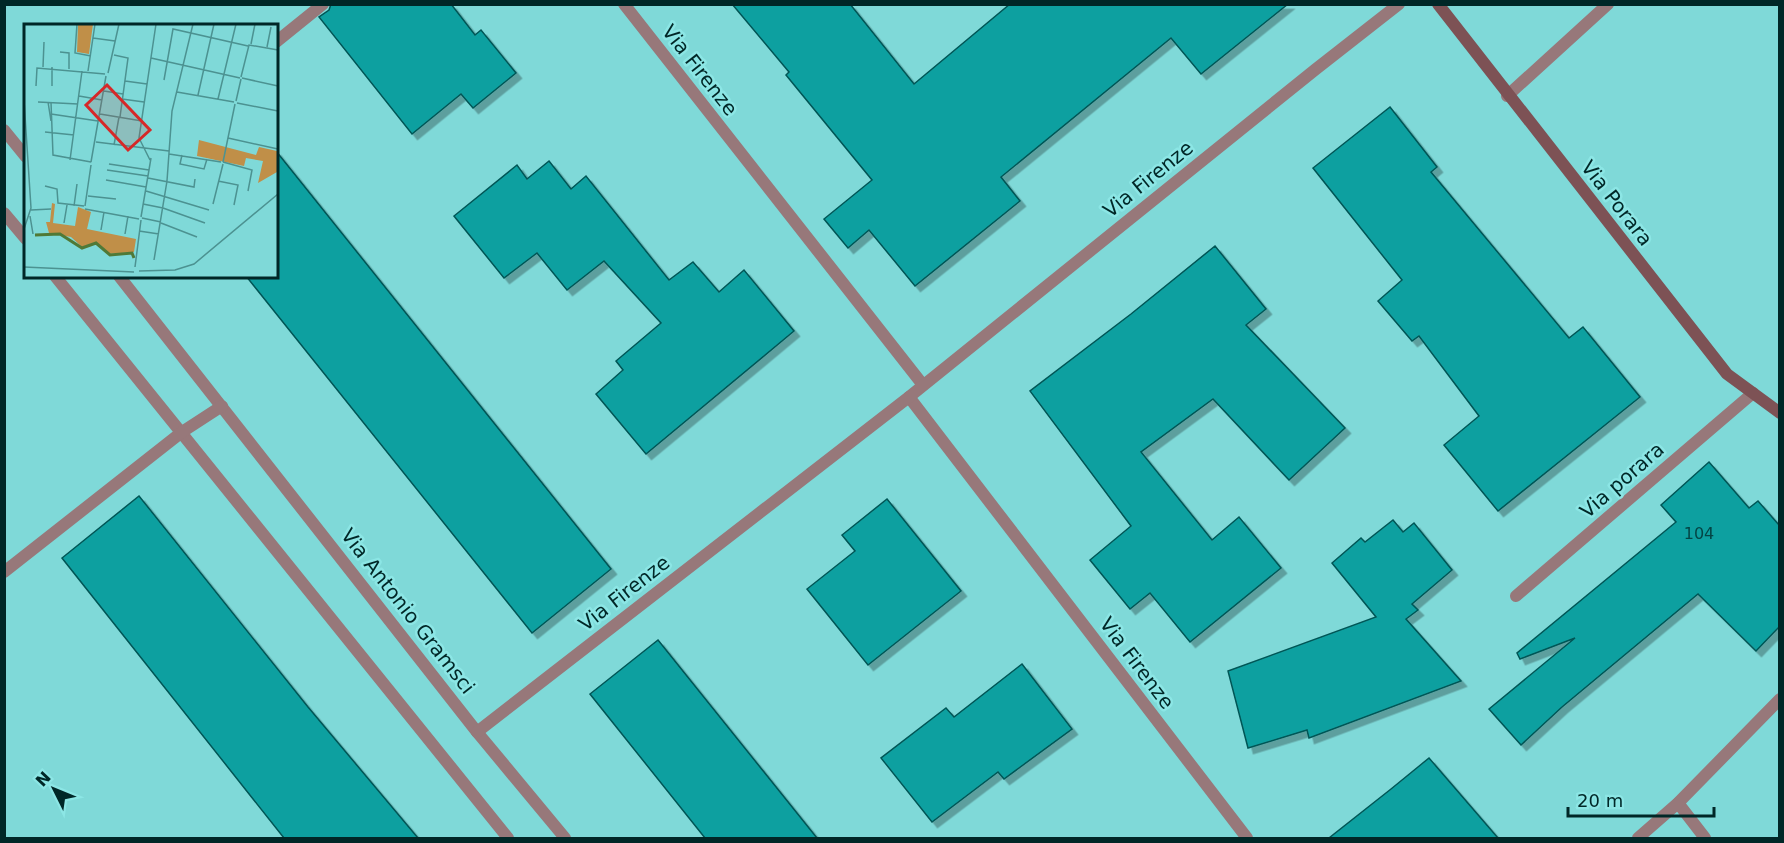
<svg xmlns="http://www.w3.org/2000/svg" width="1784" height="843" font-family="'DejaVu Sans',sans-serif">
  <style>
    .building { fill: #0ea0a0; stroke: #035656; stroke-width: 1.5; filter: url(#shadow) }
    .lines { fill: none; stroke-linecap: round; stroke-linejoin: round }
    .street { stroke: #97787a; stroke-width: 12 }
    .secondary { stroke: #7d5255; stroke-width: 12 }
    .labels { text-anchor: middle; stroke-width: 5; stroke-linejoin: round; paint-order: stroke }
    .number-label { font-size: 16px; fill: #044545 }
    .street-label { font-size: 20px; fill: #002727; stroke: #8ce6e5 }
    .inset-river { fill: none; stroke: #507936; stroke-width: 3 }
    .inset-road { fill: none; stroke: #4c9291; stroke-width: 1.5 }
    .view { fill: #d62828; fill-opacity: 0.15; stroke: #d62828; stroke-width: 3 }
    .inset-edge { fill: none; stroke: #002727; stroke-width: 3 }
  </style>
  <defs>
    <filter id="shadow"><feDropShadow dx="5.5" dy="5.5" stdDeviation="0" flood-color="#0004"/></filter>
  </defs>
  <rect width="100%" height="100%" fill="#7fd9d8"/>
  <g class="building">
    <polygon points="331,4 451,4 475,35 481,30 516,73 473,108 461,94 412,134 319,17 329,10"/>
    <polygon points="732,4 850,4 914,84 1010,4 1288,4 1201,74 1171,38 1001,177 1020,201 915,286 869,230 848,248 824,219 872,180 786,75 789,72"/>
    <polygon points="1390,107 1437,167 1431,172 1569,338 1583,327 1640,397 1498,511 1444,445 1479,416 1419,336 1412,341 1378,301 1402,280 1313,168"/>
    <polygon points="276,151 611,569 532,633 246,276 276,276"/>
    <polygon points="549,161 571,189 586,176 669,280 693,262 719,292 744,270 794,331 646,454 596,394 623,370 616,361 661,323 604,261 567,290 537,253 504,278 454,216 517,165 527,179"/>
    <polygon points="1215,246 1266,309 1246,325 1345,428 1289,480 1213,399 1141,452 1212,540 1239,517 1281,568 1190,642 1150,593 1130,609 1090,560 1131,526 1030,391 1131,314"/>
    <polygon points="1709,462 1749,508 1758,501 1779,525 1779,627 1756,651 1698,594 1562,707 1521,745 1489,709 1575,638 1520,659 1517,653 1676,522 1661,505"/>
    <polygon points="139,496 308,707 418,838 284,838 62,558"/>
    <polygon points="887,499 961,591 868,665 807,589 855,551 842,535"/>
    <polygon points="1393,520 1403,532 1414,523 1452,570 1412,604 1418,610 1406,619 1461,681 1309,738 1307,730 1248,748 1228,671 1376,617 1332,563 1361,538 1365,542"/>
    <polygon points="658,640 817,838 705,838 590,694"/>
    <polygon points="1022,664 1072,729 1004,779 998,772 932,822 881,758 946,708 954,717"/>
    <polygon points="1429,758 1498,838 1329,838 1391,789"/>
  </g>
  <g class="lines">
    <g class="street">
      <polyline points="624,4 923,385"/>
      <polyline points="276,42 323,4"/>
      <polyline points="1507,96 1608,4"/>
      <polyline points="4,130 26,157"/>
      <polyline points="4,213 26,239"/>
      <polyline points="55,276 508,838"/>
      <polyline points="119,276 477,732 565,838"/>
      <polyline points="909,397 1247,838"/>
      <polyline points="4,572 182,432 222,406"/>
      <polyline points="1516,596 1753,393"/>
      <polyline points="477,732 909,397 1316,69 1399,4"/>
      <polyline points="1678,803 1705,838"/>
      <polyline points="1638,838 1678,803 1780,699"/>
    </g>
    <polyline class="secondary" points="1438,4 1727,374 1780,413"/>
  </g>
  <g class="labels">
    <g class="number-label">
      <text x="1699" y="539">104</text>
    </g>
    <g class="street-label">
      <text transform="translate(700 70) rotate(52)" y="7">Via Firenze</text>
      <text transform="translate(1148 179) rotate(-39)" y="7">Via Firenze</text>
      <text transform="translate(1617 203) rotate(52)" y="7">Via Porara</text>
      <text transform="translate(1622 480) rotate(-41)" y="7">Via porara</text>
      <text transform="translate(624 593) rotate(-38)" y="7">Via Firenze</text>
      <text transform="translate(408 611) rotate(52)" y="7">Via Antonio Gramsci</text>
      <text transform="translate(1137 663) rotate(53)" y="7">Via Firenze</text>
    </g>
  </g>
  <g transform="translate(24 24)">
    <rect width="254" height="254" fill="#7fd9d8"/>
    <path d="M54 0H69L65 30 53 28ZM175 116 232 131 235 123 253 127V148L234 159 239 137 222 134 220 142 173 132ZM28 179 31 180 29 199 51 202 54 183 67 188 63 205 112 215 110 228 85 230 72 218 58 223 47 213 25 209 22 198H26Z" fill="#c08f48"/>
    <path class="inset-river" d="M11 211 36 210 58 224 72 219 86 231 108 229 110 234"/>
    <path class="inset-road" d="M53 0 51 29 67 32M69 14 91 17M227 20 231 0M243 23 247 3M36 28 45 29V45M90 31 104 34 96 93M127 34 216 54M19 43 20 18M28 43V62M64 47 71 0M84 49 95 0M217 53 225 21 254 26M218 54 254 62M140 56 149 5 224 22M101 57 123 60M12 62 13 44 81 50M80 67 99 70M153 68 210 78M174 71 190 0M55 72 78 76M98 75 120 78M194 75 212 0M0 76 7 184 0 205M212 77 217 55M14 78 54 80M24 78 27 97M27 78 29 131 67 138M213 79 254 87M27 90 74 97M76 90 118 97M21 108 50 111M204 114 254 125M72 118 145 127M90 121 95 93M145 130 197 138M158 131 156 140 180 145 183 135M46 136 58 47M126 136 115 114 132 0M67 138 82 52M199 138 211 80M199 138 228 146 224 167M85 140 125 146M83 146 124 152M124 154 170 163 171 155M82 156 122 163M194 157 214 161 210 181M21 162 33 165 34 179 60 182M122 167 185 186M64 172 92 175M119 180 139 184M189 180 199 140M50 182 53 160M61 182 67 141M139 184 181 199M61 185 115 195M7 186 27 185M6 192 9 210M117 193 127 134M118 194 137 198M40 199 43 181M137 199 173 213M77 206 80 188M115 207 135 210M101 210 104 192M130 236 143 157 148 87 169 0M0 243 110 248M111 243 117 196M115 247 151 246 170 240 254 170"/>
    <path class="view" d="M83 61 126 106 104 126 62 81Z"/>
    <rect width="254" height="254" class="inset-edge"/>
  </g>
  <rect width="1784" height="843" fill="none" stroke="#002727" stroke-width="12"/>
  <g transform="translate(54 789) rotate(313)" stroke="#8ce6e5" stroke-width="4.5" paint-order="stroke">
  <path d="M0-4.5L10 22L0 15L-10 22Z" fill="#002727"/>
  <text y="-9" font-size="16" font-weight="bold" text-anchor="middle" fill="#002727">N</text>
  </g>
  <path d="M1568 807v9h146v-9" fill="none" stroke="#002727" stroke-width="3"/>
  <text x="1577" y="807" font-size="18" fill="#002727" stroke="#8ce6e5" stroke-width="4.5" paint-order="stroke">20 m</text>
</svg>
